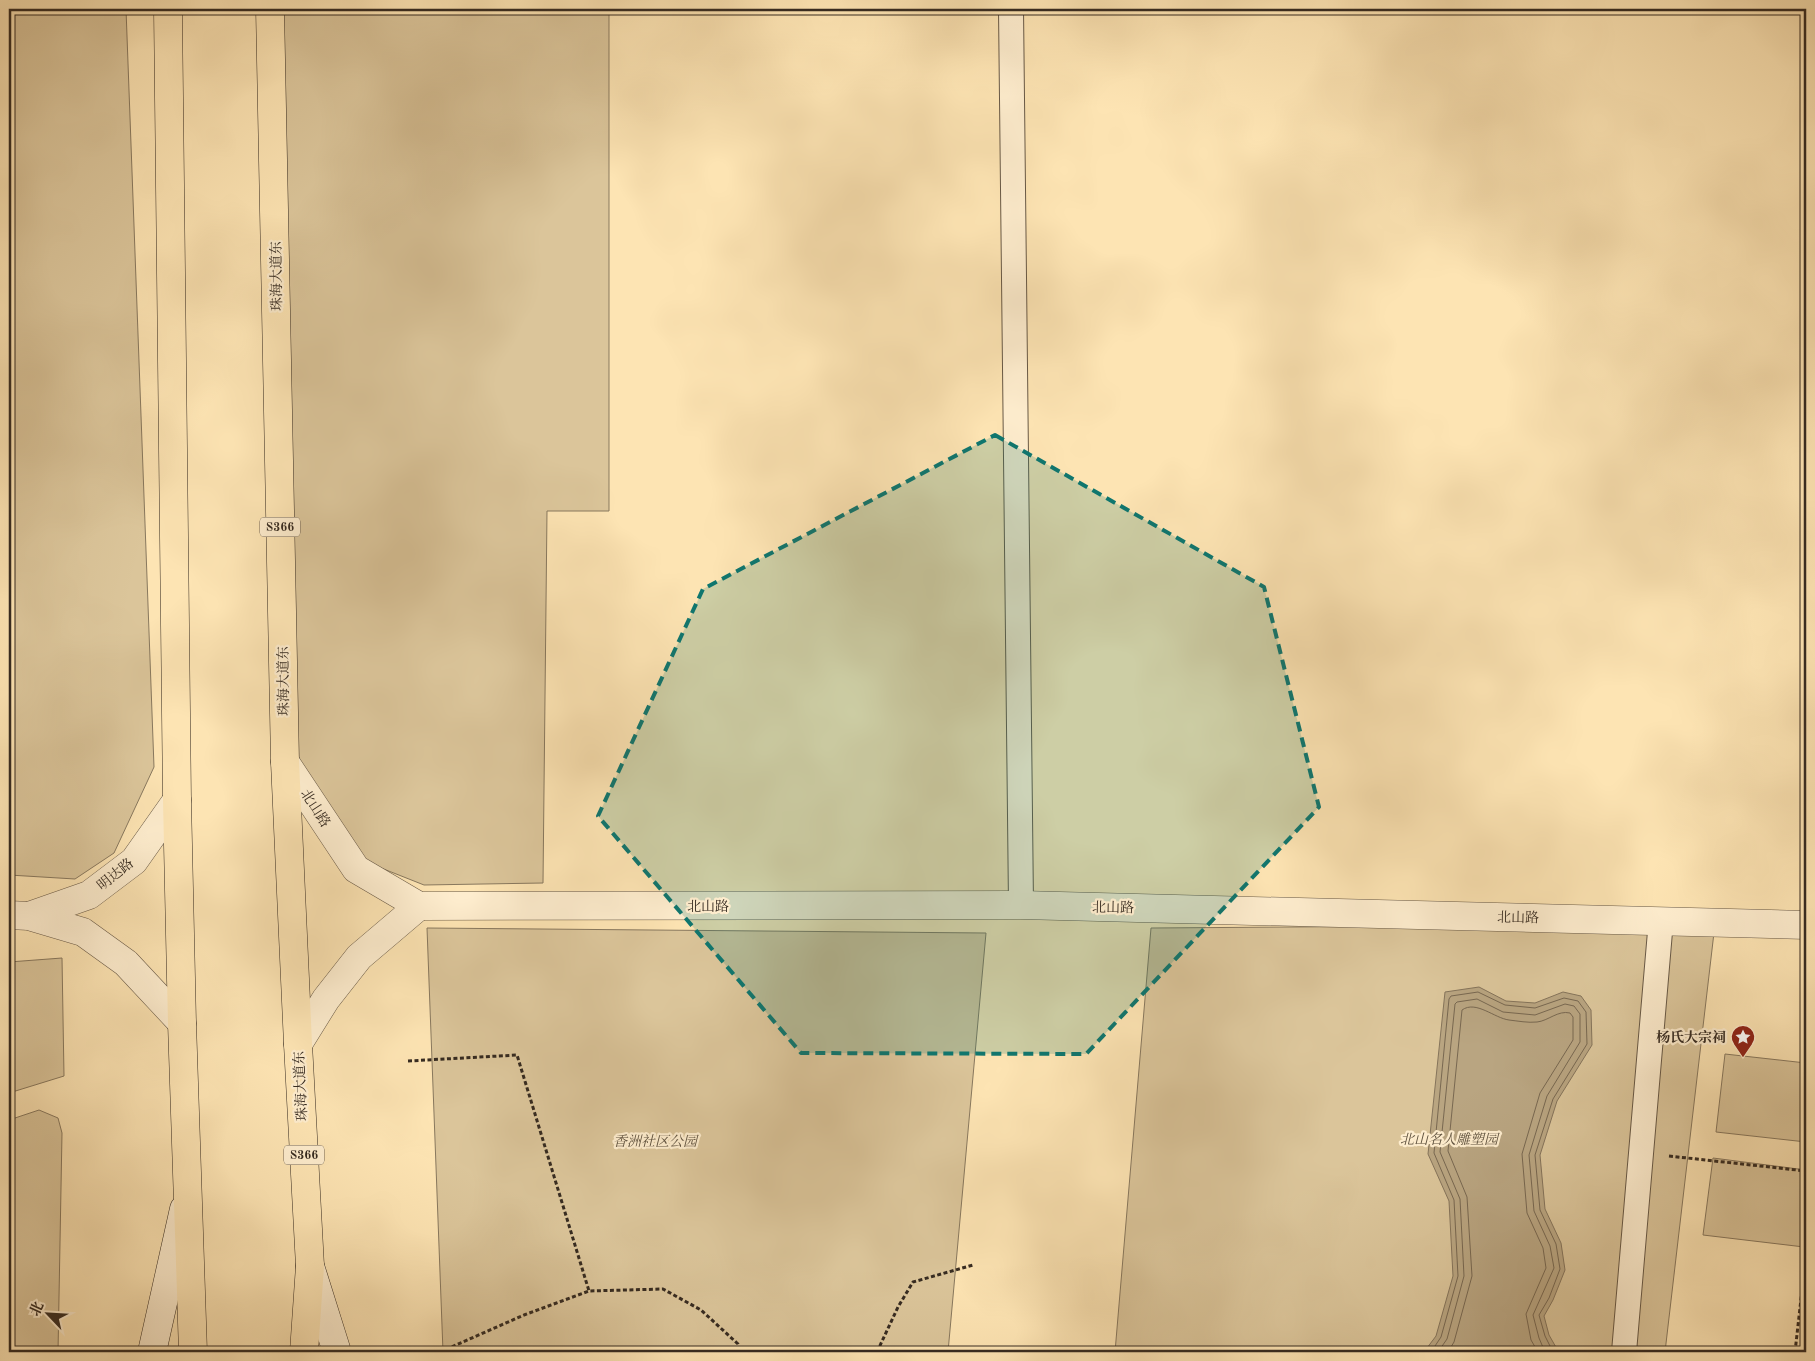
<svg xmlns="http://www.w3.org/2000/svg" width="1815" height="1361" font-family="'Old Standard TT','Noto Serif SC',serif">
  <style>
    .green { fill: #dbc59a; stroke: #88785e }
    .water { fill: #b9a581; stroke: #85745b }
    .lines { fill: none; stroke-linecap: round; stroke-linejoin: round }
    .shore { stroke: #786851; stroke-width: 1 }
    .minor-casing { stroke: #685946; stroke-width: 26 }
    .tertiary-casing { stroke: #685946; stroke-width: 29 }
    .secondary-casing { stroke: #362b21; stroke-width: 29 }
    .trunk-casing { stroke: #362b21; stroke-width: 29 }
    .path { stroke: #362b21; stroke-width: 3; stroke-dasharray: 4 2.5; stroke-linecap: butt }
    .minor { stroke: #feedce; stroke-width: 24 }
    .tertiary { stroke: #feedce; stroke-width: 28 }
    .secondary { stroke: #feedce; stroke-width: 28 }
    .trunk { stroke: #fde4b3; stroke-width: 28 }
    .marked { fill: #0f766e; fill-opacity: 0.2; stroke: #0f766e; stroke-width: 4; stroke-dasharray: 10 6; stroke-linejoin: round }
    .labels { text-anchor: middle; stroke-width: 4.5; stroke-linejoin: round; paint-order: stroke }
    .shield { fill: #feedce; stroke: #726555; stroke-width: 1 }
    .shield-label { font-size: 12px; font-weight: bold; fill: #362b21 }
    .street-label { font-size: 14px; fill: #362b21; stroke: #feedce }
    .poi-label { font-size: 14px; font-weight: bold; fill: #362b21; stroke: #feedce; text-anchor: end }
    .park-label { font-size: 14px; font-style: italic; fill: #5f523f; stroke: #feedce }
  </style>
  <rect width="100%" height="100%" fill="#fde4b3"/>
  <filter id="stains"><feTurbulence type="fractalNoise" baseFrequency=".004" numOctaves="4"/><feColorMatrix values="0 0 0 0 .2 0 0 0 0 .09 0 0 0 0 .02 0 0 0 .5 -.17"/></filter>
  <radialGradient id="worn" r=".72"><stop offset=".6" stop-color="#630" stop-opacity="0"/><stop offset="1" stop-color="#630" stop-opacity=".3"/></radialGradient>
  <g class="green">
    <polygon points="9,9 126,9 154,767 114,853 75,879 9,875"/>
    <polygon points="280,9 609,9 609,511 547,511 543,883 424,885 366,862 294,758"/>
    <polygon points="1715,924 1665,1352 1115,1352 1151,928"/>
    <polygon points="427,928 986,933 948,1352 443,1352"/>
    <polygon points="62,958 64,1076 9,1093 9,962"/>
    <polygon points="1725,1054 1806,1063 1806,1142 1716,1132"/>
    <polygon points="39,1110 58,1118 62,1133 58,1352 9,1352 9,1120"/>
    <polygon points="1713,1158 1806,1170 1806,1231 1804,1247 1703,1235"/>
  </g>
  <polygon class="water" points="1479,987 1506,1001 1535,1003 1563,992 1581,996 1591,1010 1592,1045 1557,1101 1540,1155 1545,1209 1561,1243 1565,1270 1553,1300 1544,1316 1549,1335 1557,1349 1556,1352 1424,1352 1436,1336 1453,1276 1449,1201 1428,1154 1445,992"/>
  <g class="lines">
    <g class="shore">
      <polyline points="1431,1352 1441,1337 1458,1276 1454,1200 1434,1153 1449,999 1451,996 1478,992 1505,1005 1535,1008 1564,998 1578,1001 1586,1012 1587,1044 1553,1099 1535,1155 1540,1210 1556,1244 1560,1269 1549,1298 1539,1315 1545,1336 1551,1348 1551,1352"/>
      <polyline points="1438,1352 1447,1339 1464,1276 1460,1199 1440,1152 1455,1004 1457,1002 1477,999 1503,1012 1535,1015 1565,1004 1574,1006 1580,1014 1580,1042 1547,1096 1529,1155 1534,1211 1550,1246 1554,1268 1533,1315 1539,1338 1545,1352"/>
      <path d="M1448 1352 1454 1342 1472 1276 1467 1197 1448 1151 1462 1010C1476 1000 1494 1018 1509 1020 1518 1021 1528 1023 1537 1022 1548 1021 1558 1010 1570 1013L1573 1017V1040L1540 1093 1522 1154 1527 1213 1543 1248 1546 1268 1526 1314 1531 1340 1538 1352"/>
    </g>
    <g class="minor-casing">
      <g id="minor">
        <polyline points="1011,9 1021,905"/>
        <polyline points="1624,1352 1661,920"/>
      </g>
    </g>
    <g class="tertiary-casing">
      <g id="tertiary">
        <polyline points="285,762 356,869 419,906 1021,905 1806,925"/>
        <polyline points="9,915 29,916 83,932 126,963 182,1023"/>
        <polyline points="29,916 89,895 134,861 177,800"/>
        <polyline points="298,1044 326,999 359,957 419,906"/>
      </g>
    </g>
    <g class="secondary-casing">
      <g id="secondary">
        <polyline points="310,1266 337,1352"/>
        <polyline points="152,1352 184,1209"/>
      </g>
    </g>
    <g class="trunk-casing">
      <g id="trunk">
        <polyline points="168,9 177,800 182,1023 193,1352"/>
        <polyline points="270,9 285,762 298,1044 310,1266 304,1352"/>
      </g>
    </g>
    <g class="path">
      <polyline points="408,1061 517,1055 589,1291"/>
      <polyline points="1669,1156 1806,1171"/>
      <polyline points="440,1352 524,1315 589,1291 663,1289 701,1310 738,1344 741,1352"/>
      <polyline points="877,1352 898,1307 913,1282 973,1265"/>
      <polyline points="1795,1352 1806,1255"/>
    </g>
    <use href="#minor" class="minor"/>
    <use href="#tertiary" class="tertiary"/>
    <use href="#secondary" class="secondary"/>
    <use href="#trunk" class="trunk"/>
  </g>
  <path class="marked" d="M995 435 1264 587 1319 807 1086 1054 801 1053 598 816 703 589Z"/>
  <defs>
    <g id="sight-pin" transform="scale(1.25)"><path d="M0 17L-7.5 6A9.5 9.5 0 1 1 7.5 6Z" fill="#8f2418" stroke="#feedce"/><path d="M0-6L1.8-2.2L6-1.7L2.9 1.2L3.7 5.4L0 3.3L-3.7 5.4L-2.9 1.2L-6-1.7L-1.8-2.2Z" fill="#fff"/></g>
  </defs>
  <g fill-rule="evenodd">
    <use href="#sight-pin" x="1743" y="1037"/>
  </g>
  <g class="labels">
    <g class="shield">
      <rect x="260" y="517.5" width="40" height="19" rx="4"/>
      <rect x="284" y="1145.5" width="40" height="19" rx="4"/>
    </g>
    <g class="shield-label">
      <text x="280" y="531">S366</text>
      <text x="304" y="1159">S366</text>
    </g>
    <g class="street-label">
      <text transform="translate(276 276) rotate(-91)" y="5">珠海大道东</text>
      <text transform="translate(283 681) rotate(-91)" y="5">珠海大道东</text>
      <text transform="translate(316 808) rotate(57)" y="5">北山路</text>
      <text transform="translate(115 874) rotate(-39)" y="5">明达路</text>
      <text x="708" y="911">北山路</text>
      <text transform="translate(1113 907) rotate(1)" y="5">北山路</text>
      <text transform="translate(1518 917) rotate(1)" y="5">北山路</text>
      <text transform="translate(300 1086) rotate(-93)" y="5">珠海大道东</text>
    </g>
    <g class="poi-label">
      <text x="1726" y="1042">杨氏大宗祠</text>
    </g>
    <g class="park-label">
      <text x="1449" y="1144">北山名人雕塑园</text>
      <text x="655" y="1146">香洲社区公园</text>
    </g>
  </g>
  <rect width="1815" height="1361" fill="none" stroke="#fde4b3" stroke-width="30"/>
  <rect x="10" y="10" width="1795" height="1341" fill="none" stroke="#362b21" stroke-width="2.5"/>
  <rect x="15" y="15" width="1785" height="1331" fill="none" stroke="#362b21"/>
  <g transform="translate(48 1314) rotate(295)" stroke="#feedce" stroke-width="4" paint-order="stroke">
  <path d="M0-4L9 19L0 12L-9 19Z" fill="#362b21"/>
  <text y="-8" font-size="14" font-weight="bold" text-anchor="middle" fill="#362b21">北</text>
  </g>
  <rect width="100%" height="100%" filter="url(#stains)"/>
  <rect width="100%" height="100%" fill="url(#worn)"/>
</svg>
